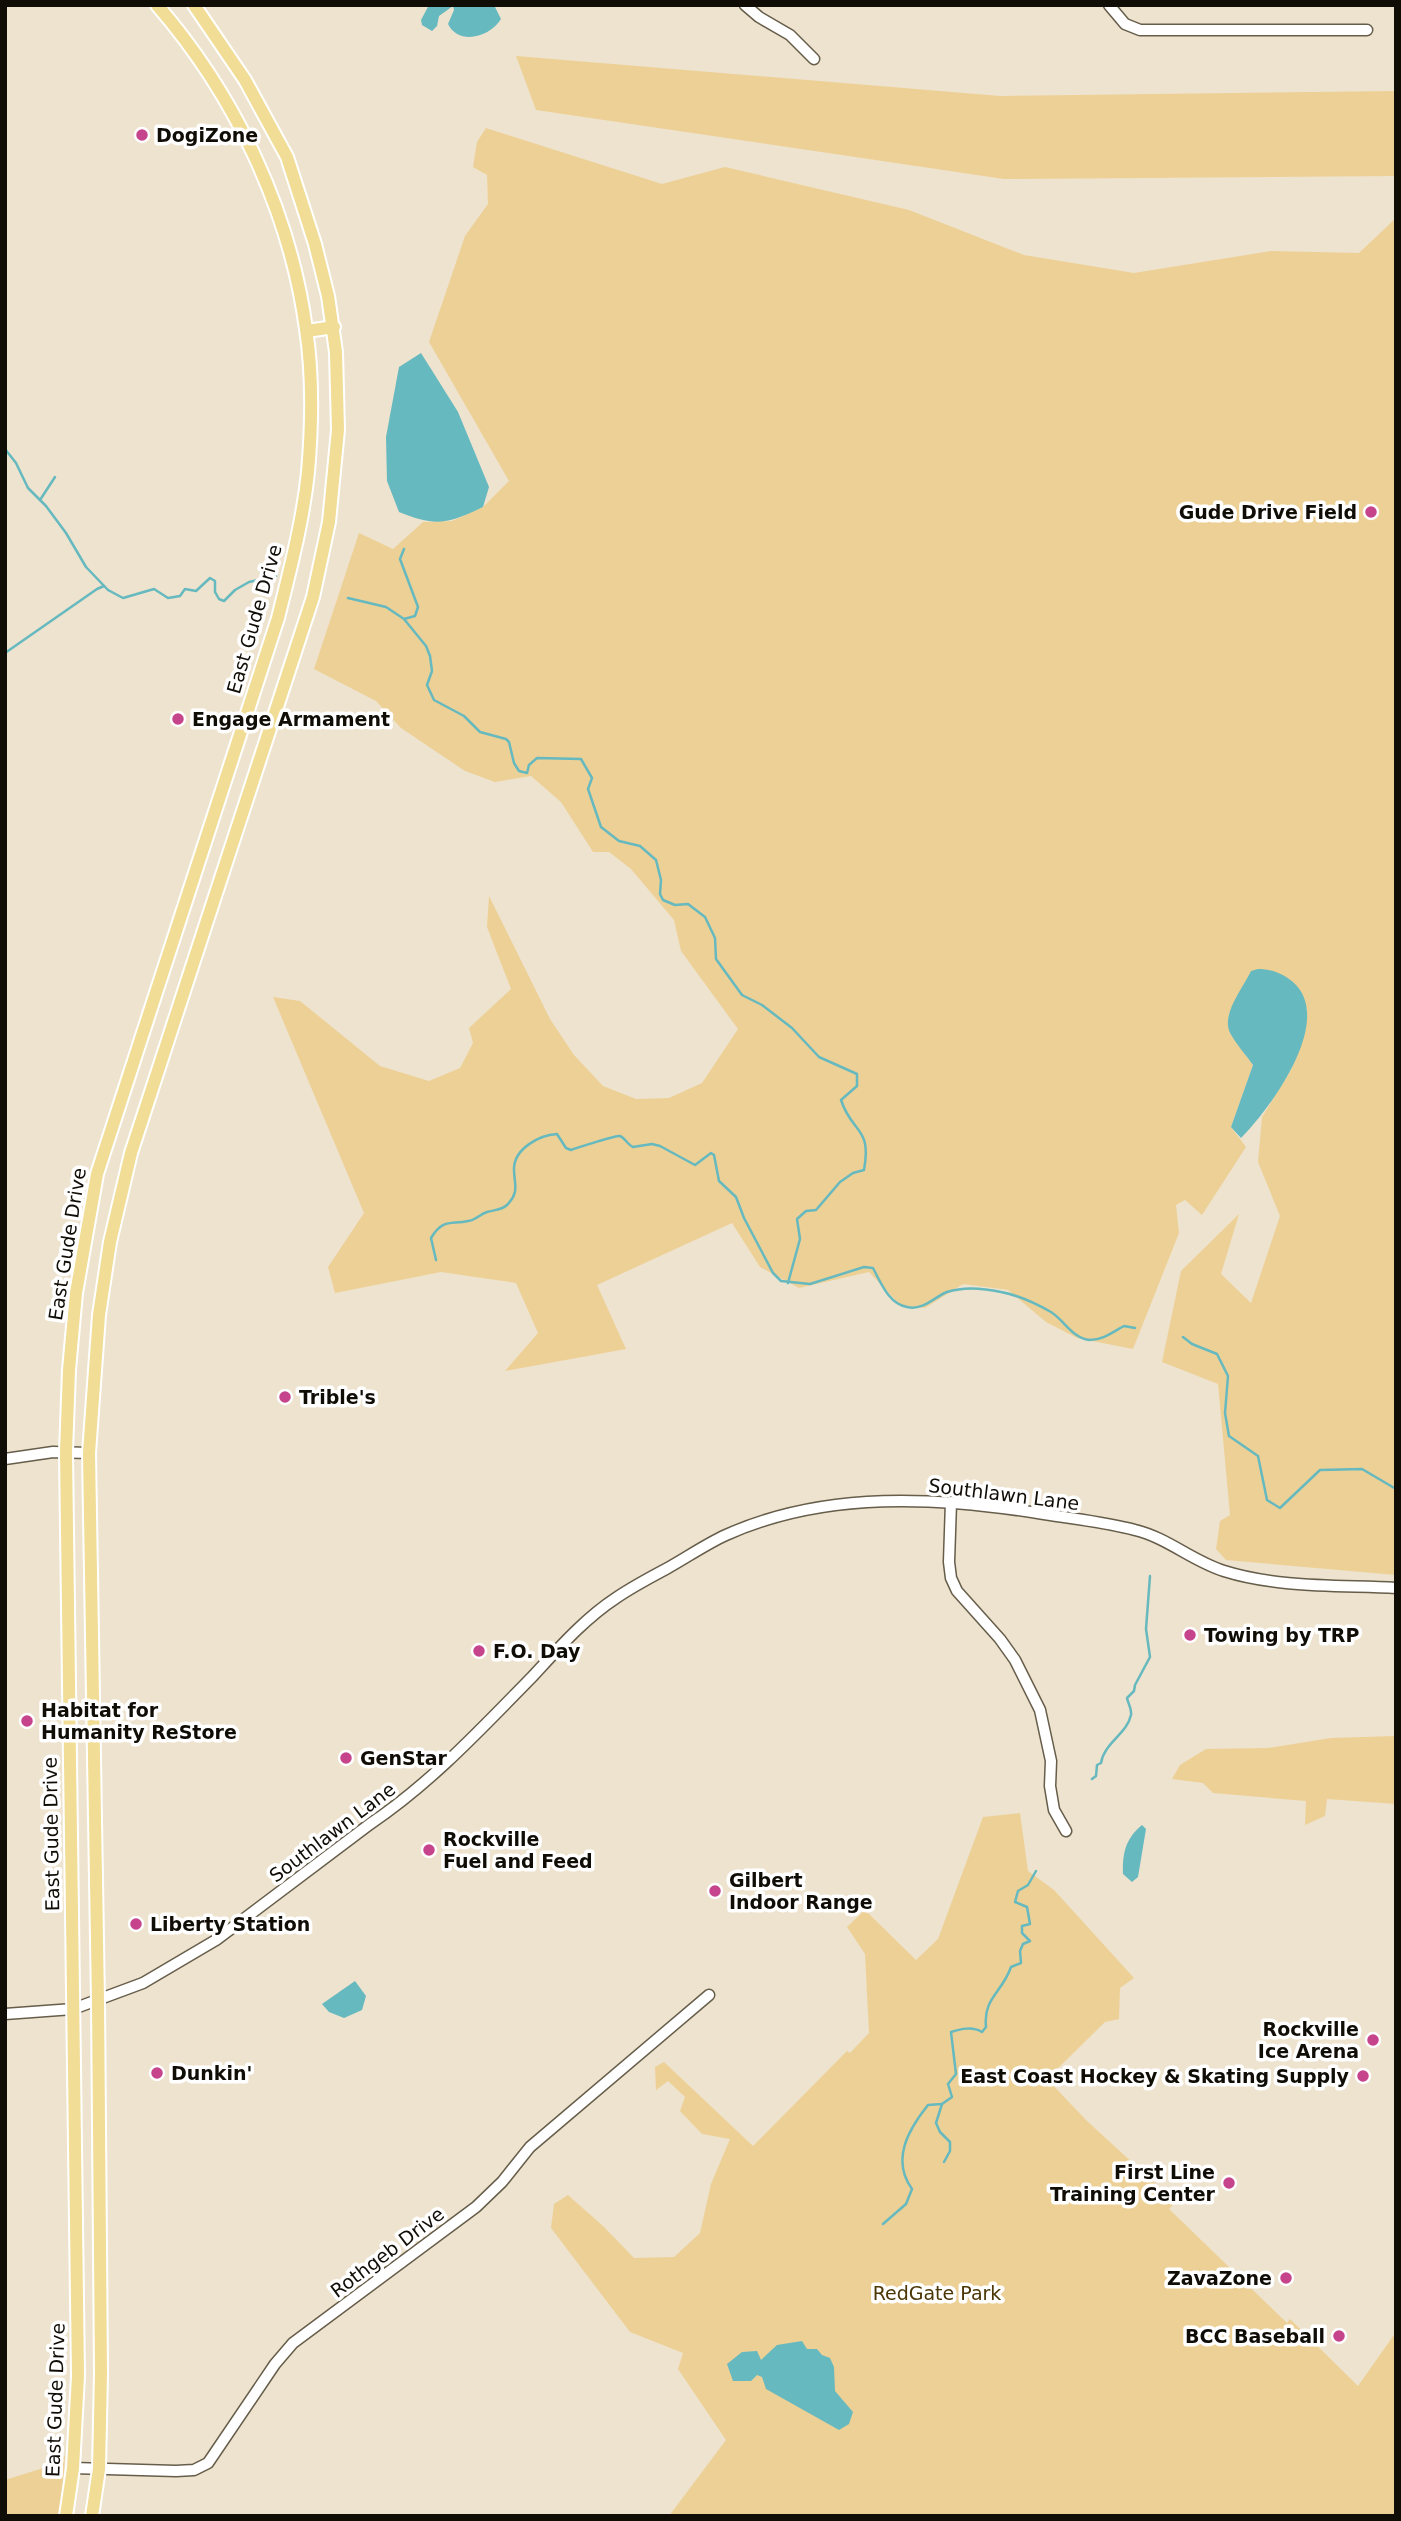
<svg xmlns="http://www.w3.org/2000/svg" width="1401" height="2521" font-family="'DejaVu Sans',sans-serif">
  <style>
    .green { fill: #edd096 }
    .water { fill: #65b9bf }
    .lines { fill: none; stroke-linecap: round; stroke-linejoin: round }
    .stream { stroke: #65b9bf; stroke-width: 2.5 }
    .minor-casing { stroke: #665d4a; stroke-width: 13 }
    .major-casing { stroke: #fff; stroke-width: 16 }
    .minor { stroke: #fff; stroke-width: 10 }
    .major { stroke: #f1dd95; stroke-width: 12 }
    .poi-dot { fill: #c6448c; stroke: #fff; stroke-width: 2.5 }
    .labels { text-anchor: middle; stroke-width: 7; stroke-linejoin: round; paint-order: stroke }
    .poi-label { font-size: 19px; font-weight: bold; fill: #100c06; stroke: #fff; text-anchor: start }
    .street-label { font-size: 19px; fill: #100c06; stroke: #fff }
    .park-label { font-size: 19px; fill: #4b3605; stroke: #fff }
  </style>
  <rect width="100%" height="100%" fill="#eee3ce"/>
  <g class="green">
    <polygon points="516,56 1000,96 1396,91 1396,176 1004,179 536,110"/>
    <polygon points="486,128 662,184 725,167 909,210 1024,255 1134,273 1271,251 1359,253 1396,218 1396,1575 1226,1560 1216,1549 1220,1521 1230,1515 1218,1384 1162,1362 1181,1271 1239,1214 1221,1274 1251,1303 1280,1216 1258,1162 1262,1117 1291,1070 1305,1032 1307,1008 1229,1032 1253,1065 1231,1127 1246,1147 1202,1215 1185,1200 1176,1205 1179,1233 1133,1349 1077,1338 1046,1322 1008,1290 963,1284 925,1308 901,1306 869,1272 799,1288 760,1267 732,1223 597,1285 626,1349 505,1371 538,1333 516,1283 441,1272 335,1293 328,1267 364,1213 273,997 300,1001 380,1066 429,1081 460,1068 473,1043 469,1028 511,989 487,927 489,896 550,1019 574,1055 603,1086 636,1099 669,1098 702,1083 738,1029 681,951 674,920 631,869 609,852 593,852 561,802 531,776 495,782 465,771 401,728 376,701 314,669 359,533 393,549 423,522 452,521 483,507 509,481 429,342 465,236 488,204 487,175 473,167 477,142"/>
    <polygon points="1396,1736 1396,1804 1327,1799 1325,1816 1305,1825 1306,1801 1213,1793 1203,1783 1172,1779 1180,1765 1206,1749 1268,1748 1331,1738"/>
    <polygon points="1020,1813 1028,1871 1054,1890 1134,1978 1120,1988 1119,2019 1105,2022 1047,2079 1086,2120 1175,2202 1169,2209 1287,2323 1290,2319 1358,2386 1396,2332 1396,2516 669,2516 726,2440 678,2369 683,2353 630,2332 551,2228 554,2204 568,2195 603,2226 634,2258 674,2257 700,2233 711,2184 730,2139 702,2134 680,2111 685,2097 668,2081 656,2090 655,2067 664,2062 753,2146 847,2051 850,2053 869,2033 865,1954 847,1927 865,1910 916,1960 938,1939 983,1817"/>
    <polygon points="65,2455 61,2516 5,2516 5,2480 56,2464"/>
  </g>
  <g class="water">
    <path d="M429 5H494L501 19C490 37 459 46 448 24L454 10 453 6 439 16 437 26 432 31 422 25 421 20Z"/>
    <path d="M421 353 458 412 489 487 483 507C447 524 436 527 399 512L387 481 386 437 399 367Z"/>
    <path d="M1258 969C1272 969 1282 973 1293 982 1336 1020 1270 1109 1241 1138L1231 1127 1253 1065C1246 1055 1236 1044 1230 1033 1221 1014 1243 988 1251 971Z"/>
    <path d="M1142 1825 1146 1829 1138 1877 1132 1882 1123 1874C1122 1853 1126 1838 1142 1825Z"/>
    <polygon points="355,1981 366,1996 362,2010 344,2018 329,2012 322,2004"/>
    <polygon points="802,2341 807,2349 817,2349 822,2355 830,2358 834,2367 835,2391 853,2412 849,2424 839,2430 766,2389 762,2377 757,2375 751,2381 733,2381 727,2364 742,2352 757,2351 761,2360 777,2345"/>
  </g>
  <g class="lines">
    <g class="stream">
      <polyline points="5,449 16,463 28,488 46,506 66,533 86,567 108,590 123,598 154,589 168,598 180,596 185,589 196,591 210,578 215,581 215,592 219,599 224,601 235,590 249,582 276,576"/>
      <polyline points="40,500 55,477"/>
      <polyline points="404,549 400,559 418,607 415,616 404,619"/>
      <path d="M348 598 386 607 404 619 426 646 430 656 432 671 427 685 434 700 464 716 480 732 506 739 509 742 514 763 519 771 527 773 529 765 537 758 581 759 592 778 588 789 601 827 619 841 640 846 656 860 661 880 660 894 663 900 675 905 688 904 705 917 715 938 716 959 742 995 762 1005 792 1028 819 1057 857 1074V1086L841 1100C852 1134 872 1126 864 1170L853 1173 840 1182 816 1210 806 1211 797 1219 800 1239 788 1283"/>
      <polyline points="5,653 97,589 104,586"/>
      <path d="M436 1260 431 1238C443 1218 451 1225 468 1221 476 1220 480 1214 487 1212 494 1210 502 1210 507 1205 520 1192 514 1184 514 1169 514 1149 539 1135 557 1134L566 1148 571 1150C576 1148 617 1135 620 1136 625 1138 628 1145 633 1147L652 1144 660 1146 695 1165 711 1153 714 1155 719 1181 736 1197 744 1218 773 1273 781 1281 810 1284 864 1267 873 1268C881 1283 889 1304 907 1307 923 1311 934 1297 947 1292 965 1286 983 1288 1001 1292 1018 1295 1035 1303 1051 1312 1064 1320 1073 1339 1090 1340 1103 1340 1113 1332 1124 1326L1135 1328"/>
      <polyline points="1183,1337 1192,1344 1217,1354 1228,1376 1225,1413 1229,1436 1258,1456 1267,1500 1280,1508 1320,1470 1362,1469 1396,1489"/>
      <path d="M1092 1779 1096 1776 1097 1765 1101 1763C1104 1743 1127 1734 1131 1715 1132 1708 1128 1704 1127 1698L1134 1691 1135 1685 1150 1657 1146 1629 1150 1576"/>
      <polyline points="942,2104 936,2123 940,2132 950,2142 950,2151 944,2162"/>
      <path d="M883 2224 906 2204 912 2189C891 2160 908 2130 928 2105L942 2104 952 2097 948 2084 956 2074 951 2032C961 2029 972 2026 982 2032L986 2027C983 1998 1002 1993 1011 1967L1021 1963 1020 1951 1023 1944 1030 1941 1022 1933V1926L1030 1924 1027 1907 1015 1902 1018 1891 1028 1885 1036 1871"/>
    </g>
    <g class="minor-casing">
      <g id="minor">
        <polyline points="745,5 759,17 790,35 814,59"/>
        <polyline points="1109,5 1125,24 1140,30 1367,30"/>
        <polyline points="5,1459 53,1452 89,1453"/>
        <polyline points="951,1502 949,1562 951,1578 957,1591 1000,1639 1015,1660 1040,1710 1051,1761 1050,1786 1054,1810 1066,1831"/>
        <path d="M5 2014 73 2009 143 1983 216 1940 370 1824C431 1783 481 1729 532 1677 558 1649 584 1619 616 1598 632 1587 649 1578 666 1569 686 1558 706 1544 726 1535 826 1490 939 1497 1044 1514 1074 1519 1106 1522 1135 1530 1168 1538 1192 1561 1224 1571 1278 1588 1340 1585 1396 1588"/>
        <polyline points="73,2468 176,2471 194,2470 208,2463 275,2364 293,2343 476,2207 502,2182 530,2147 709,1995"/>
      </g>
    </g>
    <g class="major-casing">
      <g id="major">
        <polyline points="307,331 334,327"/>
        <path d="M66 2516 73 2468 78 2376 66 1452 69 1370 76 1293 97 1174 278 618C290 570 303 521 308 472 312 426 313 375 306 329 290 211 235 95 157 5"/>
        <polyline points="92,2516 99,2469 101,2373 98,2001 89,1453 99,1315 110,1242 131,1153 313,597 329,522 338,430 336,352 328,296 315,244 287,157 245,80 194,5"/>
      </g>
    </g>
    <use href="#minor" class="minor"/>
    <use href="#major" class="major"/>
  </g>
  <g class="poi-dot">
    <circle cx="142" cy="135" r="7"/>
    <circle cx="1371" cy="512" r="7"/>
    <circle cx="178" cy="719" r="7"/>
    <circle cx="285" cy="1397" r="7"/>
    <circle cx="1190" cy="1635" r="7"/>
    <circle cx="479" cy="1651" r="7"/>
    <circle cx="27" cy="1721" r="7"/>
    <circle cx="346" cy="1758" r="7"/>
    <circle cx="429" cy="1850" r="7"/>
    <circle cx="715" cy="1891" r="7"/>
    <circle cx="136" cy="1924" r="7"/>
    <circle cx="1373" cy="2040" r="7"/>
    <circle cx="157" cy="2073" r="7"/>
    <circle cx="1363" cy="2076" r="7"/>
    <circle cx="1229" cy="2183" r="7"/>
    <circle cx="1286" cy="2278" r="7"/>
    <circle cx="1339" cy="2336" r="7"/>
  </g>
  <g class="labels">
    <g class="poi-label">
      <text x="156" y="142">DogiZone</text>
      <text x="1357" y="519" text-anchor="end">Gude Drive Field</text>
      <text x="192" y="726">Engage Armament</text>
      <text x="299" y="1404">Trible's</text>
      <text x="1204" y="1642">Towing by TRP</text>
      <text x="493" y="1658">F.O. Day</text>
      <text x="41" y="1717">Habitat for<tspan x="41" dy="22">Humanity ReStore</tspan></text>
      <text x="360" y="1765">GenStar</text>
      <text x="443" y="1846">Rockville<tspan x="443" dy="22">Fuel and Feed</tspan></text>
      <text x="729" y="1887">Gilbert<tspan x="729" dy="22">Indoor Range</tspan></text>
      <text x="150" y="1931">Liberty Station</text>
      <text x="1359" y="2036" text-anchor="end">Rockville<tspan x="1359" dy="22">Ice Arena</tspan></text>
      <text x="171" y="2080">Dunkin'</text>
      <text x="1349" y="2083" text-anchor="end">East Coast Hockey &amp; Skating Supply</text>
      <text x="1215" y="2179" text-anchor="end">First Line<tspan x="1215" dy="22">Training Center</tspan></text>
      <text x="1272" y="2285" text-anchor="end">ZavaZone</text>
      <text x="1325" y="2343" text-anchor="end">BCC Baseball</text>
    </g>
    <g class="street-label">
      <text transform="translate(254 619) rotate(-74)" y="7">East Gude Drive</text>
      <text transform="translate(67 1244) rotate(-81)" y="7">East Gude Drive</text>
      <text transform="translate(1004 1494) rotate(7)" y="7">Southlawn Lane</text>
      <text transform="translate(332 1832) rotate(-37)" y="7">Southlawn Lane</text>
      <text transform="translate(51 1834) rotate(-91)" y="7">East Gude Drive</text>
      <text transform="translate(387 2252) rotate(-37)" y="7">Rothgeb Drive</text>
      <text transform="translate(55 2400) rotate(-88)" y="7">East Gude Drive</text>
    </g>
    <g class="park-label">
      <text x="937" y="2300">RedGate Park</text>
    </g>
  </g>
  <rect width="1401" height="2521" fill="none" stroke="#100c06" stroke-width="14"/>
</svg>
